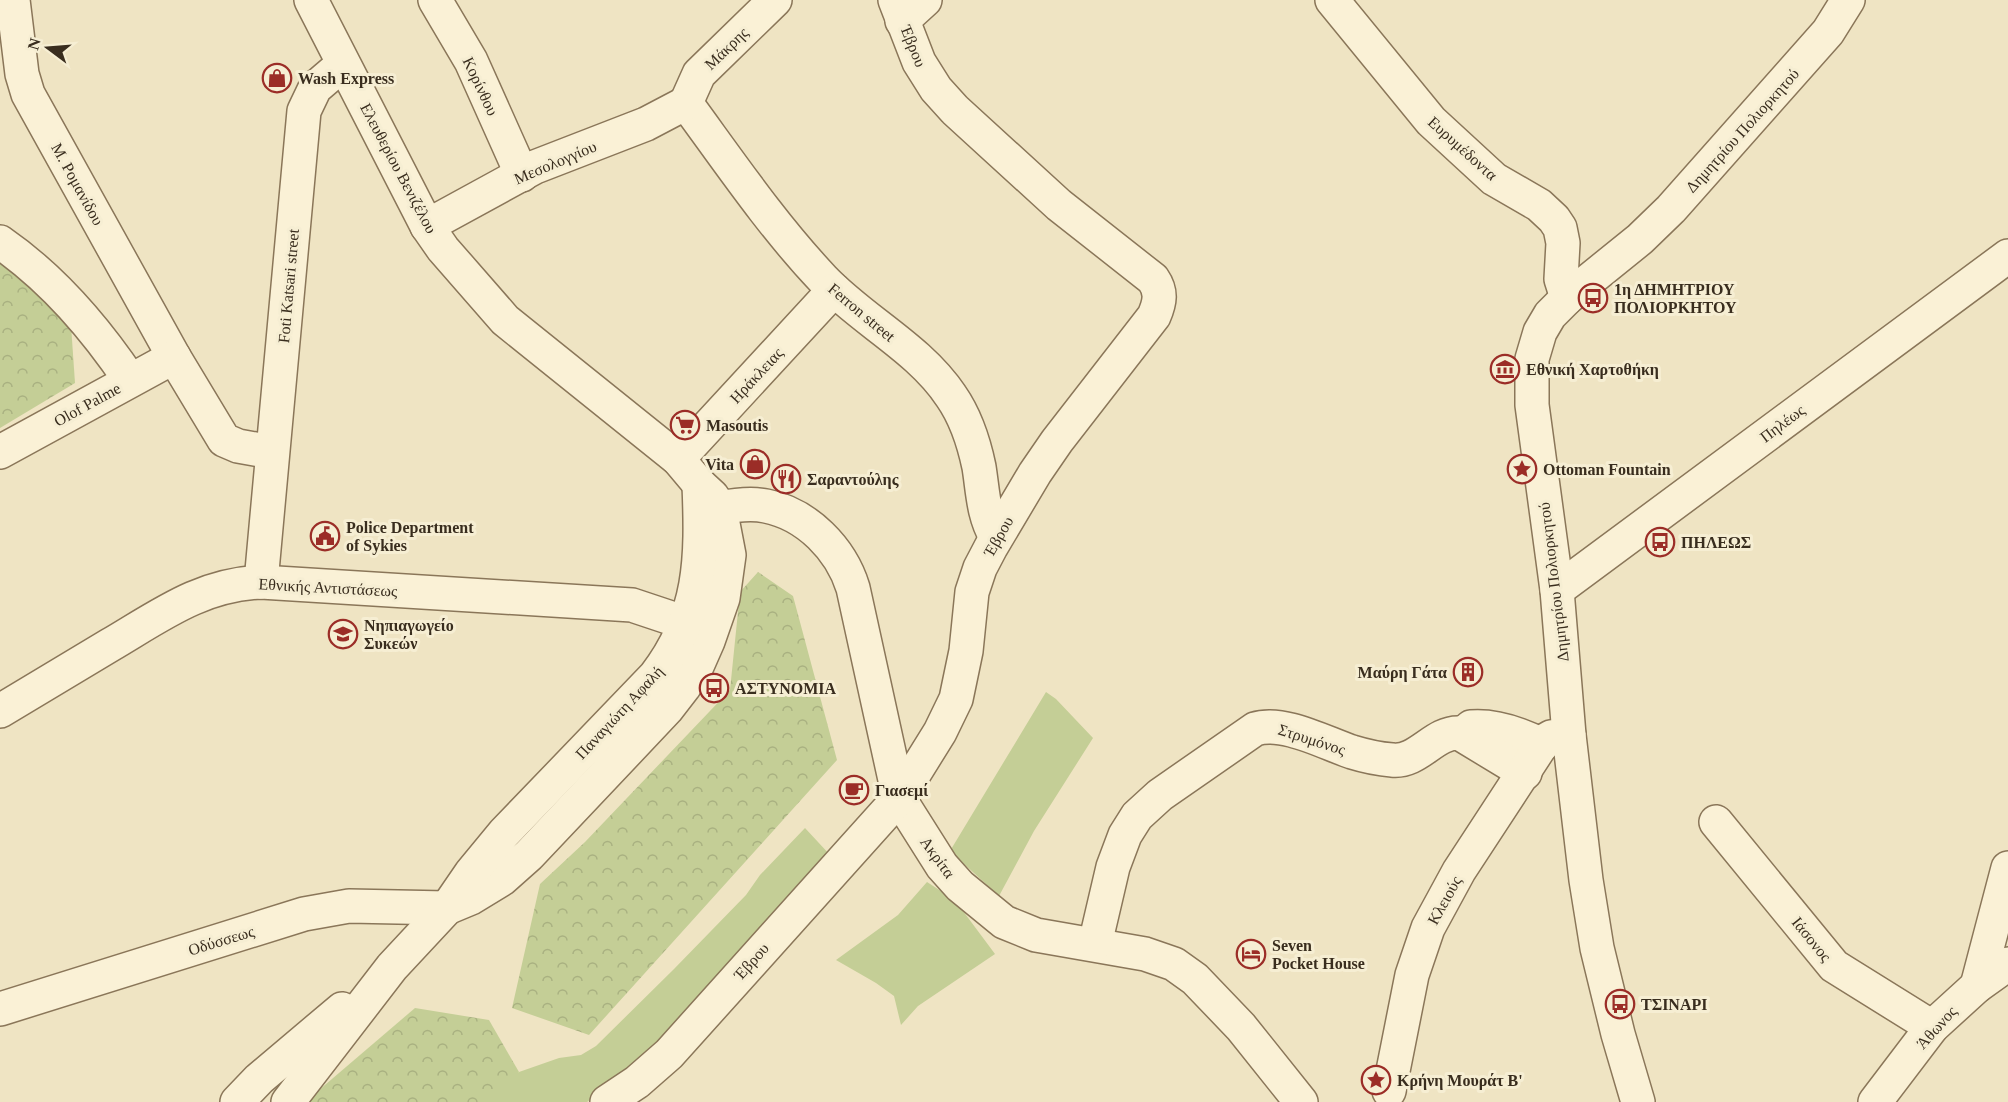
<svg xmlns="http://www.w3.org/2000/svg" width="2008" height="1102" font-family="Georgia,serif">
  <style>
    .grass { fill: #c4ce96 }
    .park { fill: url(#park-crowns) }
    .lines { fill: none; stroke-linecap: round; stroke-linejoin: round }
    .minor-casing { stroke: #8a7659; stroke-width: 36 }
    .minor { stroke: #faf1d6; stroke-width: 33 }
    .labels { text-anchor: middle; stroke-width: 6; stroke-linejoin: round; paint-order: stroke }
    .street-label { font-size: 16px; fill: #392d1e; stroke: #f6eed3 }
    .poi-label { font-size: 16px; font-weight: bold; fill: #392d1e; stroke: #f6eed3; text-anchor: start }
  </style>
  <defs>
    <pattern id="park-crowns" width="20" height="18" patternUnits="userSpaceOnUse" patternTransform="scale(1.5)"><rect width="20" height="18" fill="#c4ce96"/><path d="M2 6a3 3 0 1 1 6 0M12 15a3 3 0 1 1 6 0" fill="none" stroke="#a9b181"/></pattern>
  </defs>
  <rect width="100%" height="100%" fill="#efe4c3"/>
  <g class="grass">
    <polygon points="1046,692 1056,699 1093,738 1034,831 999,896 950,851"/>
    <polygon points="805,828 831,856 636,1067 587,1102 481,1102 505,1080 519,1072 559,1058 581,1055 596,1046 674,969 746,895 760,875"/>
    <polygon points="927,882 950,897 963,911 995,954 918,1006 901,1025 894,996 876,983 836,960 898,915"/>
  </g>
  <g class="park">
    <polygon points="0,262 15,270 71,325 75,383 0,428"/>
    <polygon points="758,572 793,596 837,760 589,1035 512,1008 540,884 585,842 730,690 740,592"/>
    <polygon points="415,1008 489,1020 519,1072 487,1102 305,1102"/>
  </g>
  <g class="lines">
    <g class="minor-casing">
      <g id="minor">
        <polyline points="13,0 22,74 28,94 174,357 224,440 238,446 272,452"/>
        <polyline points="435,0 471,61 522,175"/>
        <polyline points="1332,0 1431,121 1494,179 1539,205 1554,219 1560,228 1563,243 1561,279 1567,298"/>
        <polyline points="902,21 925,0"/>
        <path d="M686 103C730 163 772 225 823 279 863 321 919 348 951 396 965 416 974 443 979 467 983 492 983 515 996 537"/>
        <polyline points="686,103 699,74 775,0"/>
        <polyline points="427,226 535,167 646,124 686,103"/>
        <path d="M0 242C52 278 95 328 130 380"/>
        <polyline points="0,452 174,357"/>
        <polyline points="678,459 834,290"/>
        <path d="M720 508C735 505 752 503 766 506 807 514 841 549 853 588L899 798 942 866 960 886 1004 922 1036 935 1145 954 1174 964 1195 979 1241 1027 1301 1102"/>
        <polyline points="261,582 304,111 315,88 343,64"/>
        <polyline points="1557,590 2008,256"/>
        <path d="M0 711C37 689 74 667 110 645 161 615 200 585 261 582L632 605 686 623"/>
        <path d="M1463 734 1471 727C1494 725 1522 735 1542 745"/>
        <polyline points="1716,822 1834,966 1932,1027"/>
        <path d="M1095 944 1113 867 1125 835 1137 816 1160 795 1255 729C1283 720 1325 743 1352 752 1365 756 1379 759 1392 760 1418 763 1434 732 1459 733L1525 773"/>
        <polyline points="1977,986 2008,868"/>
        <polyline points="0,1009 304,914 349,906 447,908 471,898 502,879 529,855 667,709 684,687 697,666 708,641 723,598 729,555 720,508 712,496 699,484 678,459 505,320 443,249 427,226 311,0"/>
        <polyline points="1389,1091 1412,975 1428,928 1459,871 1544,741 1551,737 1569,735"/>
        <polyline points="237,1102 259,1079 342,1009"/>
        <path d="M288 1102 392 967 447 908 471 873 504 833 655 676C702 615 702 558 699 484"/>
        <path d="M607 1102 637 1082 669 1054 899 798 940 732 956 699 966 651 972 592 980 568 991 547 1035 473 1057 441 1154 316C1160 302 1162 292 1153 279L1059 205 955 110 936 89 919 62 895 0"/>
        <polyline points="1638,1102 1618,1034 1597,948 1586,880 1569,735 1557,590 1532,405 1532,359 1540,332 1550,315 1567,298 1640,239 1671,209 1828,32 1848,0"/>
        <polyline points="1875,1102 1932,1027 1977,986 2008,964"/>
      </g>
    </g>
    <use href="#minor" class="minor"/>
  </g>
  <defs>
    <g id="shop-ring" transform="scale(1.5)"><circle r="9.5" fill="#f6eed3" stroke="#9b2d27" stroke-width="1.5"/><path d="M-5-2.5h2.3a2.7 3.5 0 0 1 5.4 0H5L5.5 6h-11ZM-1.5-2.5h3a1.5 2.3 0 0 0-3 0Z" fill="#9b2d27"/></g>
    <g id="bus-ring" transform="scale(1.5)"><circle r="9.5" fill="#f6eed3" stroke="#9b2d27" stroke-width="1.5"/><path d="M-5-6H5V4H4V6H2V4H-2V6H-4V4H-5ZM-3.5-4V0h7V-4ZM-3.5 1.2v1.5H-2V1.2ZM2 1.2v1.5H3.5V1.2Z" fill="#9b2d27"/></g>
    <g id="museum-ring" transform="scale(1.5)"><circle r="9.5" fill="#f6eed3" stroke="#9b2d27" stroke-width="1.5"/><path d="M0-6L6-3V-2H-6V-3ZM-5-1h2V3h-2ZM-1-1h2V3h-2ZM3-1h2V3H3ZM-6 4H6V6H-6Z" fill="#9b2d27"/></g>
    <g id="supermarket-ring" transform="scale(1.5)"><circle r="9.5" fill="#f6eed3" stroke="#9b2d27" stroke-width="1.5"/><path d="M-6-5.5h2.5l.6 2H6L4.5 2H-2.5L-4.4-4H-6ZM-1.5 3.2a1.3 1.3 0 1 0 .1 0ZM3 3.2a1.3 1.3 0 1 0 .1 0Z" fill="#9b2d27"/></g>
    <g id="sight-ring" transform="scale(1.5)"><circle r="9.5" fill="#f6eed3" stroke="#9b2d27" stroke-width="1.5"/><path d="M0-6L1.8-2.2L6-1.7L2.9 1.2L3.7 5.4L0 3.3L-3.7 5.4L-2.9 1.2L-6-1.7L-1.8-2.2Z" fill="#9b2d27"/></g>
    <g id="restaurant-ring" transform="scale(1.5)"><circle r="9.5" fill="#f6eed3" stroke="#9b2d27" stroke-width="1.5"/><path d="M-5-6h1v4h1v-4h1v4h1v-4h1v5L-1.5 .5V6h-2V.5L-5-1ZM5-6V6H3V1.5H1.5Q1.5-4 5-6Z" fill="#9b2d27"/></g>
    <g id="civic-ring" transform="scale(1.5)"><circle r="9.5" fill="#f6eed3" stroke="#9b2d27" stroke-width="1.5"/><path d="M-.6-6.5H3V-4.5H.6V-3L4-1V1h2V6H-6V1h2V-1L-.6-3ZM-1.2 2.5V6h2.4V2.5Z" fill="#9b2d27"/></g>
    <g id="school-ring" transform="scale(1.5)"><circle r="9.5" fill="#f6eed3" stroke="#9b2d27" stroke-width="1.5"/><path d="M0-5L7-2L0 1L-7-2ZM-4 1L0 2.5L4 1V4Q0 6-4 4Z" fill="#9b2d27"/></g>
    <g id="building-ring" transform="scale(1.5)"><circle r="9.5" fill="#f6eed3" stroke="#9b2d27" stroke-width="1.5"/><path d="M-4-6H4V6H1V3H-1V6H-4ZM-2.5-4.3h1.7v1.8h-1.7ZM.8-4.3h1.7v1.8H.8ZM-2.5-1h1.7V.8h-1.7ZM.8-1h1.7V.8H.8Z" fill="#9b2d27"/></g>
    <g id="cafe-ring" transform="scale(1.5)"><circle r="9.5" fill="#f6eed3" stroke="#9b2d27" stroke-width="1.5"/><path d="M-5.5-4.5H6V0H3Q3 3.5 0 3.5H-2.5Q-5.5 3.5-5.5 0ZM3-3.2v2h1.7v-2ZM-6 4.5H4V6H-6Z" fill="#9b2d27"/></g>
    <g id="hotel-ring" transform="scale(1.5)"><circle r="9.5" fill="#f6eed3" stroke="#9b2d27" stroke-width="1.5"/><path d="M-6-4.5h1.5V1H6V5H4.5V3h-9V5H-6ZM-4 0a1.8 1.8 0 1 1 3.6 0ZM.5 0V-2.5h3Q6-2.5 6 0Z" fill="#9b2d27"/></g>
  </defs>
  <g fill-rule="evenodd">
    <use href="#shop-ring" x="277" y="78"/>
    <use href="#bus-ring" x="1593" y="298"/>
    <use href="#museum-ring" x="1505" y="369"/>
    <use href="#supermarket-ring" x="685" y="425"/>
    <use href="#shop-ring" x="755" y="464"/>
    <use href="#sight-ring" x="1522" y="469"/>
    <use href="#restaurant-ring" x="786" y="479"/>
    <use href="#civic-ring" x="325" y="536"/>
    <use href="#bus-ring" x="1660" y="542"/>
    <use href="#school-ring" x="343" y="634"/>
    <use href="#building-ring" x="1468" y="672"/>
    <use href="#bus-ring" x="714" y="688"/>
    <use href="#cafe-ring" x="854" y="790"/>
    <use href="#hotel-ring" x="1251" y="954"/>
    <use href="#bus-ring" x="1620" y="1004"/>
    <use href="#sight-ring" x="1376" y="1080"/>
  </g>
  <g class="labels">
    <g class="street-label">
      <text transform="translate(914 46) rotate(68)" y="6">Έβρου</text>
      <text transform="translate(726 48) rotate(-44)" y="6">Μάκρης</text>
      <text transform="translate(481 86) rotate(65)" y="6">Κορίνθου</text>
      <text transform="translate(1742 130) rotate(-48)" y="6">Δημητρίου Πολιορκητού</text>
      <text transform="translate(1463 148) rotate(42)" y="6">Ευρυμέδοντα</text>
      <text transform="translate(555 162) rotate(-23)" y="6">Μεσολογγίου</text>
      <text transform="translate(399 168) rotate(62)" y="6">Ελευθερίου Βενιζέλου</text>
      <text transform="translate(78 184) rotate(61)" y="6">Μ. Ρομανίδου</text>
      <text transform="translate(288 286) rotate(-85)" y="6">Foti Katsari street</text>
      <text transform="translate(862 312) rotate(40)" y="6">Ferron street</text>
      <text transform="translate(756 375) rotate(-47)" y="6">Ηράκλειας</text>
      <text transform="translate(87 404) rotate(-29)" y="6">Olof Palme</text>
      <text transform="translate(1782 423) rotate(-37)" y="6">Πηλέως</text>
      <text transform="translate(998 536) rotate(-60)" y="6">Έβρου</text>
      <text transform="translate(1553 582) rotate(-97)" y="6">Δημητρίου Πολιορκητού</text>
      <text transform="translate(328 587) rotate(3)" y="6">Εθνικής Αντιστάσεως</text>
      <text transform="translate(619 712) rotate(-47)" y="6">Παναγιώτη Αφαλή</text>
      <text transform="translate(1312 739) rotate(18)" y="6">Στρυμόνος</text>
      <text transform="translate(938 857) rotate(54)" y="6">Ακρίτα</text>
      <text transform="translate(1444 900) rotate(-61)" y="6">Κλειούς</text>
      <text transform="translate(1812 939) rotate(51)" y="6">Ιάσονος</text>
      <text transform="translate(221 940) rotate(-17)" y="6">Οδύσσεως</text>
      <text transform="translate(751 961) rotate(-48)" y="6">Έβρου</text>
      <text transform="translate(1936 1027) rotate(-48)" y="6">Άθωνος</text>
    </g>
    <g class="poi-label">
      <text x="298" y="84">Wash Express</text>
      <text x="1614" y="295">1η ΔΗΜΗΤΡΙΟΥ<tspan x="1614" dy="18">ΠΟΛΙΟΡΚΗΤΟΥ</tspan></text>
      <text x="1526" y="375">Εθνική Χαρτοθήκη</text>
      <text x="706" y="431">Masoutis</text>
      <text x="734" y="470" text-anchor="end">Vita</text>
      <text x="1543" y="475">Ottoman Fountain</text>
      <text x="807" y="485">Σαραντούλης</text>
      <text x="346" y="533">Police Department<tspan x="346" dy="18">of Sykies</tspan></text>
      <text x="1681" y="548">ΠΗΛΕΩΣ</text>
      <text x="364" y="631">Νηπιαγωγείο<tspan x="364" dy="18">Συκεών</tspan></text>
      <text x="1447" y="678" text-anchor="end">Μαύρη Γάτα</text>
      <text x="735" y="694">ΑΣΤΥΝΟΜΙΑ</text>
      <text x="875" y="796">Γιασεμί</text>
      <text x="1272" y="951">Seven<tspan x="1272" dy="18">Pocket House</tspan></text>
      <text x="1641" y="1010">ΤΣΙΝΑΡΙ</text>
      <text x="1397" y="1086">Κρήνη Μουράτ Β'</text>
    </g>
  </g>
  <g transform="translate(48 48) rotate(286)" stroke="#f6eed3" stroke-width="4.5" paint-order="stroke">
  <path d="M0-4.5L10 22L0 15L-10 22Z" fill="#392d1e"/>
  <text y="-9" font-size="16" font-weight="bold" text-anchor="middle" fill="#392d1e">N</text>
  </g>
</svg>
